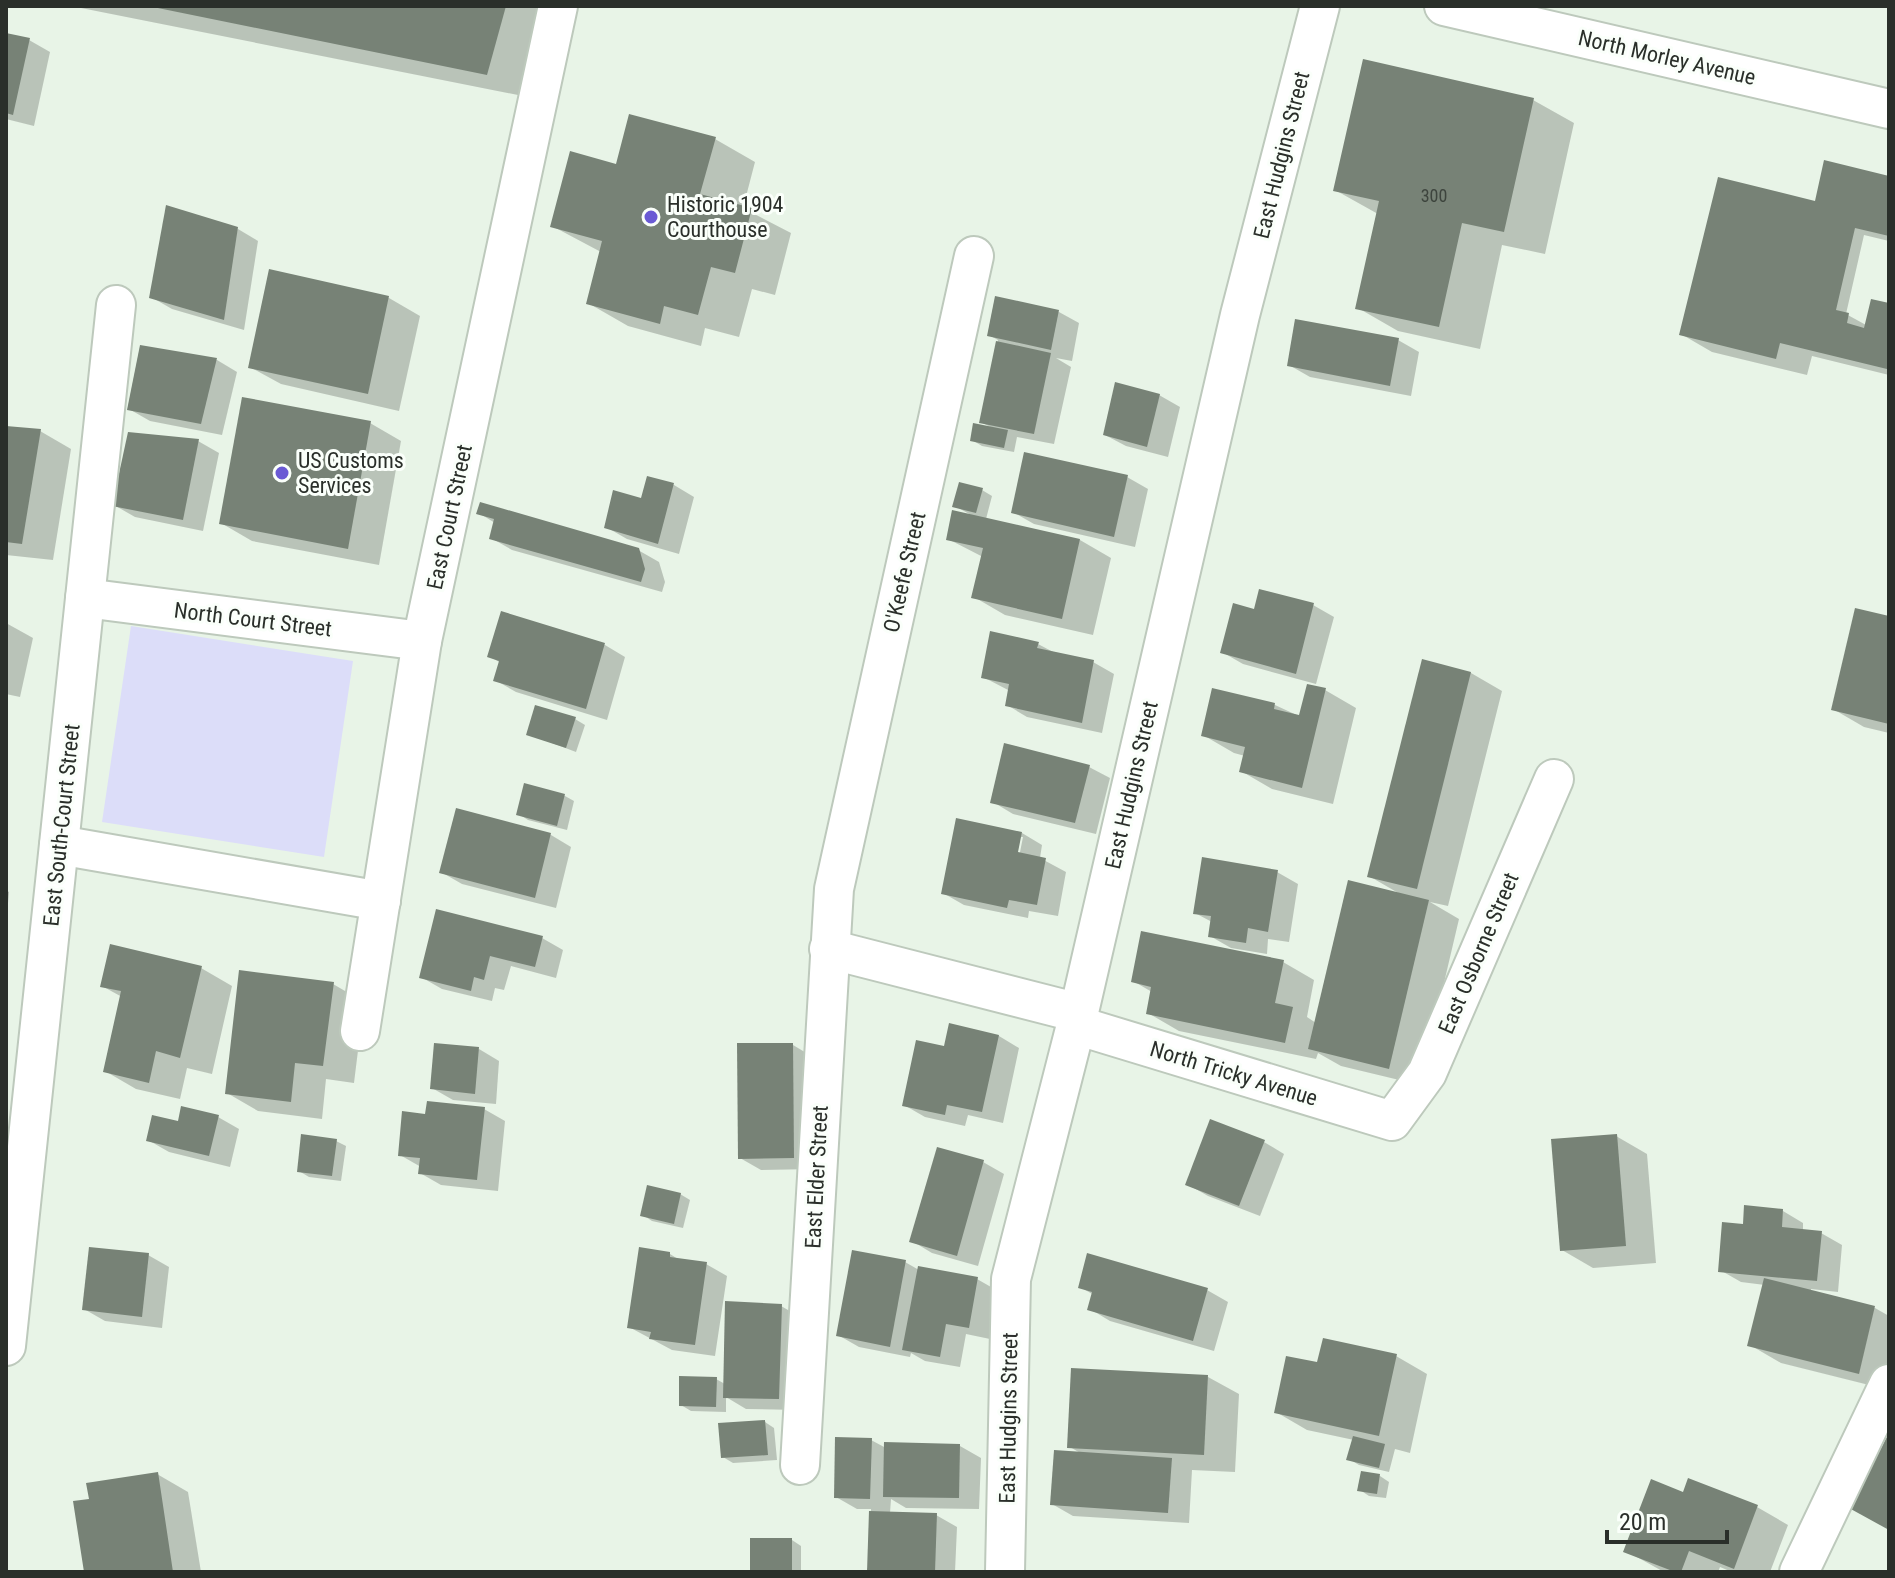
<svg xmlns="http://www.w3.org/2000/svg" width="1895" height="1578" font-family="'Roboto Condensed',sans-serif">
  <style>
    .green { fill: #dcddf9 }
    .shadow { fill: #0003; fill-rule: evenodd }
    .building { fill: #778276 }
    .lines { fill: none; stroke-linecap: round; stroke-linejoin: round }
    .minor-casing { stroke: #bdc9bc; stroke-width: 42 }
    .minor { stroke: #fff; stroke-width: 38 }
    .poi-dot { fill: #6a5ad4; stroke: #fafffa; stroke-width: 3 }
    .labels { text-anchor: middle; stroke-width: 6; stroke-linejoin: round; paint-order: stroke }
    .number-label { font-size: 18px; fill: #3d443d }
    .street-label { font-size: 22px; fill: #2a2f2a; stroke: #fafffa }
    .poi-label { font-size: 22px; fill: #2a2f2a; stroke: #fafffa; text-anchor: start }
  </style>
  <rect width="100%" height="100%" fill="#e8f4e7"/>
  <polygon class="green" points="131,626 353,661 324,857 102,822"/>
  <g class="shadow">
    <polygon points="71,6 553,6 528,97"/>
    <polygon points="6,35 29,40 50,52 34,126 6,119"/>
    <polygon points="1533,100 1574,123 1545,254 1502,245 1480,349 1398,331 1358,308 1378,214 1335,190"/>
    <polygon points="715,139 755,162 743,208 791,233 775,295 752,289 739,337 705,328 701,346 628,326 588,303 601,252 552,226 617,167"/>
    <polygon points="1889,178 1889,241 1864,235 1846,314 1866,325 1872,301 1889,305 1889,375 1812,356 1807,375 1712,352 1681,334 1816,203"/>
    <polygon points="238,229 258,241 244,330 172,309 151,297"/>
    <polygon points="271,272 389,298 420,316 399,411 281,384 250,367"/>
    <polygon points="1059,312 1079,323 1072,361 1056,358 1071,367 1054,444 1017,437 1014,452 982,446 972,440 992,428 981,422 998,340 989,335"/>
    <polygon points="1398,340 1419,352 1411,396 1310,377 1289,365"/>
    <polygon points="141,348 217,360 237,372 222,435 150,421 129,409"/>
    <polygon points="1159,395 1180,407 1168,457 1126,446 1105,435"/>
    <polygon points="370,423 401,441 379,565 252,541 221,523"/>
    <polygon points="6,428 40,431 71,449 53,560 6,555"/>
    <polygon points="198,441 219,453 203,531 135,517 114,505"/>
    <polygon points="1127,477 1148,489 1135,547 1034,524 1013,512"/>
    <polygon points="648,478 674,485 694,497 679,554 627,539 606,527 643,500"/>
    <polygon points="982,490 992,496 986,519 1080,540 1111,558 1093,635 1005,615 974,597 983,557 948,539 971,515 955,506"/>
    <polygon points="479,513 638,550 659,562 665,582 662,592 512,550 491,538 495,523"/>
    <polygon points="1313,605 1334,617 1316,684 1243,664 1222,652"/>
    <polygon points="502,614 605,645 625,657 607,720 516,692 495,680 501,663 489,656"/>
    <polygon points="1889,618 1889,733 1864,727 1833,709"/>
    <polygon points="6,623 33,638 20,697 6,694"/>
    <polygon points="1038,644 1057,654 1093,662 1114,674 1102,733 1027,717 1007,705 1010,691 983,677"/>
    <polygon points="1423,661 1471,673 1502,691 1448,906 1430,902 1459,919 1420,1085 1341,1066 1318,1053 1316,1059 1179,1031 1148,1013 1152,992 1133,981 1283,962 1314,980 1307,1017 1316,1023 1400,894 1369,876"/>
    <polygon points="1214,690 1275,705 1301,717 1325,690 1356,708 1333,804 1272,789 1241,771 1245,756 1234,753 1203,735"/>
    <polygon points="575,719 585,725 576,752 528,734"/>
    <polygon points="1089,767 1110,778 1096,834 1013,814 993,802"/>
    <polygon points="526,786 565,796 574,801 567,830 528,820 519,814"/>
    <polygon points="457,810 551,835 571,847 556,908 462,884 441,872"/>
    <path d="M1022 833 1042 845 1040 858 1066 872 1058 916 1029 911 1028 918 964 905 943 893ZM1019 837H1023L1018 862 1014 861Z"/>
    <polygon points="1277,872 1298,884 1289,942 1268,939 1267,954 1231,948 1210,936 1212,922 1195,913"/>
    <polygon points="6,890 9,892 6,926"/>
    <polygon points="542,938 563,950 556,978 511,966 504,990 495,988 492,1001 442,989 421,977"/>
    <polygon points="201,968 232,986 212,1074 187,1068 180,1099 136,1089 105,1071 122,997 102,986"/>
    <polygon points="333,984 364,1002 354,1083 326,1079 322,1119 258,1111 227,1093"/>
    <polygon points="951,1026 999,1036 1019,1048 1003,1123 968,1115 965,1126 925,1117 904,1105 946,1049"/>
    <polygon points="793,1045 813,1057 814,1169 761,1170 740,1158"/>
    <polygon points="479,1049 499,1061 496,1104 453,1100 432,1088"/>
    <polygon points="484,1109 505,1121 498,1191 441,1185 420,1173 421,1167 400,1155 427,1116"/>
    <polygon points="218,1117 239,1129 230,1167 169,1152 148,1140 179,1124"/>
    <polygon points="1616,1136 1647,1154 1656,1263 1593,1268 1562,1250"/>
    <polygon points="336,1141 346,1146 341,1181 309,1177 299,1171"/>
    <polygon points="1264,1142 1284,1154 1260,1216 1208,1196 1187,1184"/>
    <polygon points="938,1150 983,1162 1004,1174 978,1266 932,1253 912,1241"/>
    <polygon points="680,1194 690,1200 683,1228 652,1221 643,1215"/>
    <polygon points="1783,1211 1803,1223 1803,1231 1821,1233 1842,1245 1838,1292 1811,1289 1811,1292 1875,1308 1889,1316 1889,1390 1781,1363 1750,1345 1765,1285 1741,1282 1720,1270 1744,1227"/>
    <polygon points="670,1254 681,1261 706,1264 727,1276 715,1356 672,1350 629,1327"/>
    <polygon points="148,1255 169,1267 162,1328 105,1321 84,1309"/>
    <polygon points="905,1262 919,1270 977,1279 998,1291 990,1339 966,1334 960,1367 925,1361 911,1353 910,1357 859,1347 838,1335"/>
    <polygon points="1080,1287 1207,1290 1228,1302 1214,1351 1110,1321 1090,1309 1094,1295"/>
    <polygon points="781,1306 802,1318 799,1410 746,1409 726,1397 726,1412 691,1411 681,1405 716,1379 725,1384"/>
    <polygon points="1396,1356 1427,1374 1410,1453 1395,1449 1389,1472 1359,1465 1349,1459 1354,1440 1307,1430 1276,1412 1319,1365"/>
    <polygon points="1208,1377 1239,1394 1235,1472 1192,1470 1189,1523 1073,1516 1052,1504 1082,1454 1070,1447"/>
    <polygon points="765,1422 774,1428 777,1460 733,1463 723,1457"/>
    <polygon points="871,1440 886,1448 960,1446 981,1458 979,1509 906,1508 891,1499 890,1513 936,1515 957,1527 955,1572 869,1572 871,1509 857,1509 836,1497"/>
    <polygon points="1363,1473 1380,1476 1389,1482 1386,1498 1369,1496 1360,1490"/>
    <polygon points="157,1474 188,1492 201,1572 86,1572 91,1500"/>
    <polygon points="1689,1480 1757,1507 1788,1525 1770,1572 1732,1572 1720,1567 1718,1572 1664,1572 1626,1551 1684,1494"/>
    <polygon points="792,1540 801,1546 801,1572 752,1572"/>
  </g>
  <g class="building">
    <polygon points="148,6 506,6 487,75"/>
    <polygon points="6,33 30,38 13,115 6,113"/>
    <polygon points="1363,59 1534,98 1504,232 1462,223 1439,327 1355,309 1379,201 1333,191"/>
    <polygon points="629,114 716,137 700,194 752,208 735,273 711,267 698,315 664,306 660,324 586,304 602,241 550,227 570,151 616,164"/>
    <polygon points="1824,160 1889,176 1889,236 1855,228 1836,310 1849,313 1847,323 1864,328 1871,299 1889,303 1887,369 1780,343 1776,359 1679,335 1718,177 1815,201"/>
    <polygon points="166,205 238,227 224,320 149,298"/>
    <polygon points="269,269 389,296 368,394 248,368"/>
    <polygon points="995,296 1059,310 1051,350 987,336"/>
    <polygon points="1295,319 1399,338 1390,386 1287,366"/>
    <polygon points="996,341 1051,353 1034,434 979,423"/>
    <polygon points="140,345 217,358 201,424 127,410"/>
    <polygon points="1115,382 1160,394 1147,447 1103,435"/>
    <polygon points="242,397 371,421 348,549 219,524"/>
    <polygon points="973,423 1008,430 1004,448 970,441"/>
    <polygon points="6,426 41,429 22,544 6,542"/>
    <polygon points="128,432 199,439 183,520 112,506"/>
    <polygon points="1024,452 1128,475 1114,537 1011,513"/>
    <polygon points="647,476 674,483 658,544 604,528 613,490 641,498"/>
    <polygon points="959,482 983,488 976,513 952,507"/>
    <polygon points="480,502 639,548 645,569 641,582 489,539 494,519 476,514"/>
    <polygon points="952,510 1080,539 1062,619 971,598 983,548 946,540"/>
    <polygon points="1259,589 1314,603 1296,674 1220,653 1233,603 1254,609"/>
    <polygon points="1855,608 1889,616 1889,724 1831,710"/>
    <polygon points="501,611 605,643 586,709 493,681 499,661 487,657"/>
    <polygon points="990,631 1039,642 1037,648 1094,660 1082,723 1005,706 1009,684 981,678"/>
    <polygon points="1422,659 1471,672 1417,889 1367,877"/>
    <polygon points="1307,684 1326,688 1302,788 1239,772 1245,747 1201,736 1212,688 1275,703 1274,709 1299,715"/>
    <polygon points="535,705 576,717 566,748 526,735"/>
    <polygon points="1004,743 1090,765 1075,823 990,803"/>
    <polygon points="524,783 565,794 557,826 516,815"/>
    <polygon points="456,808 551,833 535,898 439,873"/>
    <polygon points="956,818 1022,832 1018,852 1046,858 1037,905 1009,900 1007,908 941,894"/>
    <polygon points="1202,857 1278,870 1268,932 1248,928 1246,943 1208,937 1211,916 1193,914"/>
    <polygon points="1348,880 1429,900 1389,1069 1308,1049"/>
    <polygon points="436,909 543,936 535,967 490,956 484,980 474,977 471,991 419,978"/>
    <polygon points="1141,931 1284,960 1275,1003 1293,1007 1285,1043 1146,1014 1151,987 1131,982"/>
    <polygon points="110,944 202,966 180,1058 156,1051 149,1083 103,1072 121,991 100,987"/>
    <polygon points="239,970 334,982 323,1066 295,1063 291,1102 225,1094"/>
    <polygon points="949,1023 999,1035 982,1112 947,1105 945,1115 902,1106 916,1040 944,1046"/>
    <polygon points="434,1043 479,1047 475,1094 430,1089"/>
    <polygon points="737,1043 793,1043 794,1158 738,1159"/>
    <polygon points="427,1101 485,1107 477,1180 418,1174 420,1158 398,1156 402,1111 425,1114"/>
    <polygon points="181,1106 219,1115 209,1156 146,1141 152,1115 178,1121"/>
    <polygon points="1210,1119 1265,1140 1239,1206 1185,1185"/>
    <polygon points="301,1134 337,1139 332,1176 297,1172"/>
    <polygon points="1617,1134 1626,1246 1560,1251 1551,1139"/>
    <polygon points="937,1147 984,1160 957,1256 909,1242"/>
    <polygon points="647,1185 681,1193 674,1224 640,1216"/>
    <polygon points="1744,1205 1783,1209 1782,1227 1822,1231 1817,1281 1718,1272 1722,1222 1743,1224"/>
    <polygon points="89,1247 149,1253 142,1317 82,1310"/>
    <polygon points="639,1247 670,1252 670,1257 707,1262 695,1345 649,1339 651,1332 627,1328"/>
    <polygon points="852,1250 906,1260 890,1347 836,1336"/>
    <polygon points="1087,1253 1208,1288 1193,1341 1087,1310 1092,1292 1078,1288"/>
    <polygon points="918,1266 978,1277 969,1328 946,1324 940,1357 902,1350"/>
    <polygon points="1764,1278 1875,1306 1859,1374 1747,1346"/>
    <polygon points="725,1301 782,1304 779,1399 723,1398"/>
    <polygon points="1323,1338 1397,1354 1379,1436 1274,1413 1286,1356 1317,1362"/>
    <polygon points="1071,1368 1208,1375 1204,1455 1067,1448"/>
    <polygon points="679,1376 717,1377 716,1407 679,1406"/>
    <polygon points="765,1420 768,1455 721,1458 718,1423"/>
    <polygon points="1889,1433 1889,1530 1849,1508"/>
    <polygon points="1353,1436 1385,1444 1379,1468 1346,1460"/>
    <polygon points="835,1437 872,1438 870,1499 834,1498"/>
    <polygon points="884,1442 960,1444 959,1498 883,1497"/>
    <polygon points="1054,1450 1172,1458 1168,1513 1050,1505"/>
    <polygon points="1361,1471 1380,1474 1377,1494 1357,1491"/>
    <polygon points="158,1472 173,1572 84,1572 73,1501 89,1499 86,1483"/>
    <polygon points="1688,1478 1758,1505 1734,1569 1689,1551 1681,1572 1675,1572 1623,1552 1651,1479 1683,1492"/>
    <polygon points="869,1511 937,1513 935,1572 867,1572"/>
    <rect x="750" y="1538" width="42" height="34"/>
  </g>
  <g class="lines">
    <g class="minor-casing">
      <g id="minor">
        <polyline points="1444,6 1889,109"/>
        <polyline points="85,598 422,641"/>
        <polyline points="59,845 381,901"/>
        <polyline points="829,949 1079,1013"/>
        <polyline points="1076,1025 1392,1121 1427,1073 1554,779"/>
        <polyline points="360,1031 422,641 558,6"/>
        <polyline points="6,1346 116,305"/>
        <polyline points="800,1465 834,889 974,256"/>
        <polyline points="1005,1572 1011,1279 1076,1025 1240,315 1320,6"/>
        <polyline points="1799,1572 1889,1384"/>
      </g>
    </g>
    <use href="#minor" class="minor"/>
  </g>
  <g class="poi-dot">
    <circle cx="651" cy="217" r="8"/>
    <circle cx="282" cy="473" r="8"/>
  </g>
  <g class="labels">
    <g class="number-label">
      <text x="1434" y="202">300</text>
    </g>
    <g class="street-label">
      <text transform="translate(1667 57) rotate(13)" y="8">North Morley Avenue</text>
      <text transform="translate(1281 155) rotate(-76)" y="8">East Hudgins Street</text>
      <text transform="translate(449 517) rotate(-78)" y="8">East Court Street</text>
      <text transform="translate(904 572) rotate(-77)" y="8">O'Keefe Street</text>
      <text transform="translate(253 619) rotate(7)" y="8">North Court Street</text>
      <text transform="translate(1131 785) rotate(-77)" y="8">East Hudgins Street</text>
      <text transform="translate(61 825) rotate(-84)" y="8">East South-Court Street</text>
      <text transform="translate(1478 953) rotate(-67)" y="8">East Osborne Street</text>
      <text transform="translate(1234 1073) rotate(17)" y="8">North Tricky Avenue</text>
      <text transform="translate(816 1177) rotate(-87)" y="8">East Elder Street</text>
      <text transform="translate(1008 1418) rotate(-89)" y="8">East Hudgins Street</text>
    </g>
    <g class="poi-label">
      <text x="667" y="212">Historic 1904<tspan x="667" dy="25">Courthouse</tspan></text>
      <text x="298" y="468">US Customs<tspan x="298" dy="25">Services</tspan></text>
    </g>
  </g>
  <rect width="1895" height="1578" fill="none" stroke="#2a2f2a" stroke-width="16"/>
  <path d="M1607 1530v12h120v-12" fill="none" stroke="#2a2f2a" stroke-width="4"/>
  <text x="1619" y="1530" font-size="24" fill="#2a2f2a" stroke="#fafffa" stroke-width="6" paint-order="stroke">20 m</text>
</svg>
